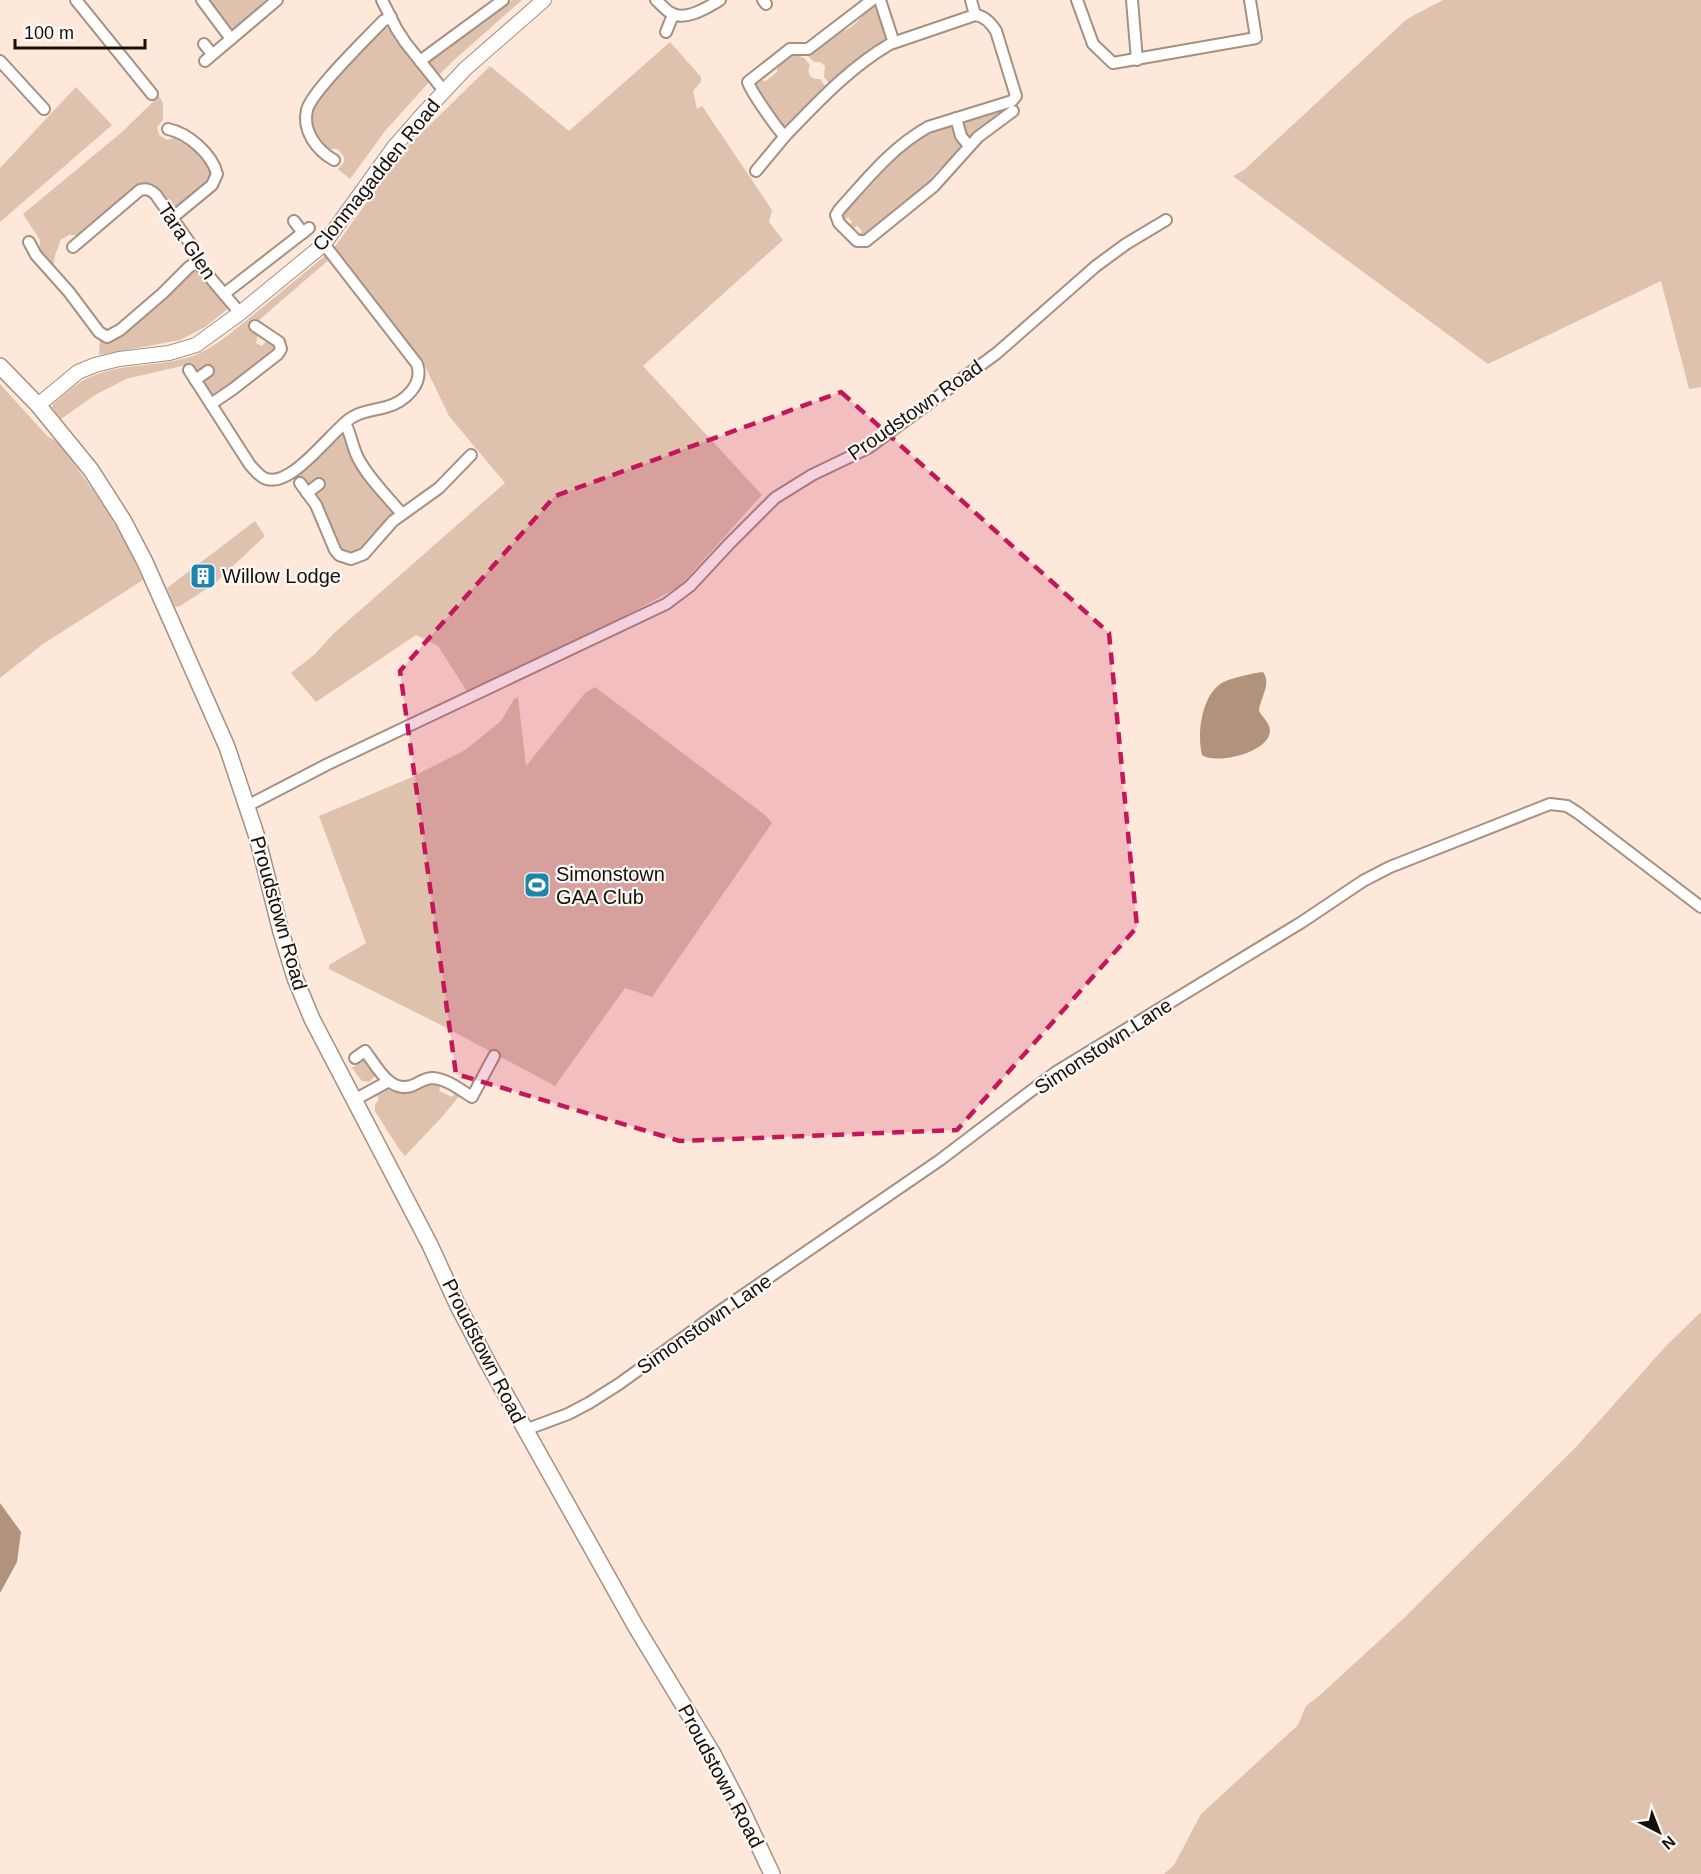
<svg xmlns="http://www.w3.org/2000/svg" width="1701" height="1874" font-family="Arial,sans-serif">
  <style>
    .green { fill: #dec2ae }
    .water { fill: #b1927c }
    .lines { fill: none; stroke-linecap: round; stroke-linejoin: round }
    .minor-casing { stroke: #a49183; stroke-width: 14 }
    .tertiary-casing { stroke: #a49183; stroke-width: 16 }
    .secondary-casing { stroke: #a49183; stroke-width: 18 }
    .minor { stroke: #fff; stroke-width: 10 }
    .tertiary { stroke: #fff; stroke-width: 14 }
    .secondary { stroke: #fff; stroke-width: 15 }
    .marked { fill: #c2185b; fill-opacity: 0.2; stroke: #c2185b; stroke-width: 4.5; stroke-dasharray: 12 8; stroke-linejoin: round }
    .labels { text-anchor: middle; stroke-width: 4.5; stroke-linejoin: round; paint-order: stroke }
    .street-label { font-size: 20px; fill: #160f0a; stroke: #fdf9f6 }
    .poi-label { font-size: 20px; fill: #160f0a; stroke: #fdf9f6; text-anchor: start }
  </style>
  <rect width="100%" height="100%" fill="#fee8d9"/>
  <g class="green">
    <polygon points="206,0 272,0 235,30 229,30"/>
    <polygon points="512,0 522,0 454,60 437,77 429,65 431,60 463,34"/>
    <polygon points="1443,0 1701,0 1701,387 1689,389 1661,281 1488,364 1233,176 1244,170 1407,19"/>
    <path d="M873 5 876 6 887 39 877 45 829 83 824 77 825 66 820 62H814L807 55 839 31C853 32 863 13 873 5Z"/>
    <polygon points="386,27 392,30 430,81 385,131 350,179 338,169 344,162 344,157 338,149 325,149 317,140 309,118 319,96 383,28"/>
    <polygon points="670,42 701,77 701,82 693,91 697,109 702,106 772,210 769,222 783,240 643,366 762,495 680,586 622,618 468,693 438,646 416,635 316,702 291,673 315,654 333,634 505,483 449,416 425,366 334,248 404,150 490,66 569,131"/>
    <path d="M796 55 804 58 810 65C806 73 811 80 820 79L826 87 785 130C775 116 769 104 759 90H755V85L760 80 766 81 777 72V68C782 64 789 56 796 55Z"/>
    <polygon points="76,87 112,125 0,222 0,168"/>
    <path d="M159 96 163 103V120L157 127 159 135 167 140 176 137 183 138 202 156 210 166 213 178 178 208 169 206 151 186 81 235H69L60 240C60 247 56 250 55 256 53 261 55 265 53 270L39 251 40 240 23 214 122 132Z"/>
    <polygon points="1013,105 972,138 967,137 962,123 966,119"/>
    <polygon points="951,124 954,126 962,149 943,170 940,168 930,179 933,182 927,188 925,185 914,194 915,197 865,237 857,236 862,231 857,226 851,231 847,226 852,222 848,217 843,222 841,217 842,212 890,159 923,134"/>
    <path d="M326 255 331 258 259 320 266 325 258 334 256 343 262 346 266 341 270 340 276 345V352L215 395 210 394 205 385 206 378 202 371C195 372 190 369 186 365L126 379 95 395 61 419 52 407 53 404C64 395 76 383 90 377 124 362 163 368 198 354 220 344 239 326 258 311 281 292 303 274 326 255Z"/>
    <polygon points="194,269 197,269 230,307 205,327 180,340 99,355 100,338 108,340"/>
    <path d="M0 384 48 437 57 441C91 486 121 528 143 580L43 644 0 678Z"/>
    <polygon points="342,434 346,434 394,512 393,516 360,552 347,556 342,552 315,496 322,487 308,487 299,476 288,479"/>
    <polygon points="255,521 265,536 214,584 180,606 175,607 167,588"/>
    <polygon points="595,687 765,815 772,823 652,997 625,988 555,1086 443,1026 329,969 329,965 366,943 319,816 410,778 465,750 501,721 514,699 518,697 526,766 585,693"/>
    <polygon points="363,1060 365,1060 378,1073 369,1082 362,1081 352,1068"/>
    <polygon points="430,1082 441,1085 439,1091 452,1097 456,1092 460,1095 442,1117 405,1156 399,1149 375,1111 375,1105 379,1099 376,1093 384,1089 400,1091"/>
    <polygon points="1701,1312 1701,1874 1164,1874 1174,1865 1201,1814 1298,1725 1306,1706 1320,1695 1403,1619 1575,1448 1665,1347"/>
  </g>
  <g class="water">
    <path d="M1263 672C1272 684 1260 698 1259 711 1262 717 1270 723 1270 731 1269 753 1216 765 1202 755 1197 735 1201 699 1219 685 1225 679 1254 673 1263 672Z"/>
    <polygon points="0,1503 21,1532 17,1562 0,1593"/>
  </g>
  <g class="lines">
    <g class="minor-casing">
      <g id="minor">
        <polyline points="76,0 152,94"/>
        <polyline points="202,0 231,39"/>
        <polyline points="382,0 396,28 405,42 444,91"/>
        <path d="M656 0C661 4 665 10 671 13 685 22 708 7 720 0"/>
        <polyline points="763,0 766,4"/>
        <path d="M872 0 808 49H790L748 82C750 90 779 132 785 136 817 103 849 68 890 44L975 15"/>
        <polyline points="880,0 892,37"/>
        <path d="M971 0 975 15C985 16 991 23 996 31L1016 96 1012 101 928 127C892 147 866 180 839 210L836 215 839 223 857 241H866L934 186 978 137 1013 111"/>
        <polyline points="1077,0 1093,44 1113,63 1256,38 1250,0"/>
        <polyline points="1132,0 1137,60"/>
        <polyline points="666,32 673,15"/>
        <polyline points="204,44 212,54"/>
        <polyline points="0,61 44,109"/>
        <polyline points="205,61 277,0"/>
        <polyline points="420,61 503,0"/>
        <polyline points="956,118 961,136 969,146"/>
        <path d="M168 129C188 133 212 154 217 174L212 185 172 218"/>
        <path d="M334 160C316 150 302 130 307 110 311 92 367 38 383 21L391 17"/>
        <polyline points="756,171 785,136"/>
        <polyline points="294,221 303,233"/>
        <polyline points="29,242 36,255 69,292 99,332 107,337 120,330 163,293 189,267 197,262"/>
        <path d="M73 247 140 190C147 188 151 190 156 195L194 249 197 262 240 313"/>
        <polyline points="224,294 309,228"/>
        <path d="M189 370 250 465C254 469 258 475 264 478 290 491 331 431 351 418 363 410 373 411 386 407 405 402 424 384 417 364L324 244"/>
        <polyline points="195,380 208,371"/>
        <polyline points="211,404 233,389 278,354 281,349 279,342 255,326"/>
        <path d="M345 423C351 434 352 446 358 458 369 479 387 496 402 514"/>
        <polyline points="300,483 316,505 335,550 339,555 351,559 364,554 393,521 439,488 471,455"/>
        <polyline points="307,493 319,484"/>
        <polyline points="247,806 328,764 666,604 690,586 729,544 775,498 812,475 868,448 997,353 1096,266 1126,244 1166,220"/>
        <path d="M355 1058 365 1051C376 1065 389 1093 411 1086 419 1083 424 1078 433 1078 447 1079 461 1090 472 1097L494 1056"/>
        <polyline points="354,1100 389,1081"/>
        <polyline points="525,1430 568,1414 589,1403 619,1384 723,1309 940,1160 1056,1072 1302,922 1363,881 1390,867 1550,804 1567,806 1578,813 1701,907"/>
      </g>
    </g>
    <g class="tertiary-casing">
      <polyline id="tertiary" points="38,405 78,372 95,365 119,359 169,353 196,345 240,313 324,244 394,147 422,115 465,69 544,0"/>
    </g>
    <g class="secondary-casing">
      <polyline id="secondary" points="0,366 38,405 91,470 123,520 145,562 227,747 257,837 281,932 295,978 312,1019 430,1245 458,1306 488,1363 636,1627 713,1754 740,1806 772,1874"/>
    </g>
    <use href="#minor" class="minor"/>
    <use href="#tertiary" class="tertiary"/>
    <use href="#secondary" class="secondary"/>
  </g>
  <path class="marked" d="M841 392 1109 633 1137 927 957 1130 680 1141 456 1074 400 671 555 496Z"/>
  <defs>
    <g id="building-square" transform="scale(1.35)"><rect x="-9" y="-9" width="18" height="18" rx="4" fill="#1d84ad" stroke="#fdf9f6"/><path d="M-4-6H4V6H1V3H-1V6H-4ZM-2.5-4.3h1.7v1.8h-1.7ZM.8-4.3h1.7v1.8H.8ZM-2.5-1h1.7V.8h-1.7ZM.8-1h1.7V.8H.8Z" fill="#fff"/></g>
    <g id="stadium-square" transform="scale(1.35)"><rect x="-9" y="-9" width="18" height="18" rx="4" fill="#1d84ad" stroke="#fdf9f6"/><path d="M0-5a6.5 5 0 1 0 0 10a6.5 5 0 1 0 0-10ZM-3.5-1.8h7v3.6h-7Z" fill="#fff"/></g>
  </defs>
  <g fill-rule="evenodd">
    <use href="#building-square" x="203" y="576"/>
    <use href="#stadium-square" x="537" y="885"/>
  </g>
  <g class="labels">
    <g class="street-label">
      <text transform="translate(376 175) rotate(-51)" y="7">Clonmagadden Road</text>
      <text transform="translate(187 241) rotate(56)" y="7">Tara Glen</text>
      <text transform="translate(915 410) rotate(-35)" y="7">Proudstown Road</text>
      <text transform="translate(279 913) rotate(74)" y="7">Proudstown Road</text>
      <text transform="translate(1103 1046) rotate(-33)" y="7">Simonstown Lane</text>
      <text transform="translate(704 1324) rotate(-35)" y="7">Simonstown Lane</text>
      <text transform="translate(484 1351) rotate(63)" y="7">Proudstown Road</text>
      <text transform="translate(721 1776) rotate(62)" y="7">Proudstown Road</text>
    </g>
    <g class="poi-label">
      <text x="222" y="583">Willow Lodge</text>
      <text x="556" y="881">Simonstown<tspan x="556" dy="23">GAA Club</tspan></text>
    </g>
  </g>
  <g transform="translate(1659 1832) rotate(138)" stroke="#fdf9f6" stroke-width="4.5" paint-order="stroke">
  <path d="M0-4.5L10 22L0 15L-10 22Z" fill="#160f0a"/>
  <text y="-9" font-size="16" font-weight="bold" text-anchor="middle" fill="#160f0a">N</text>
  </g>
  <path d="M15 39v9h130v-9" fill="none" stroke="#160f0a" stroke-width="3"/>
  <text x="24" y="39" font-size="18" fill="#160f0a" stroke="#fdf9f6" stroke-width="4.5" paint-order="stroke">100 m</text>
</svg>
